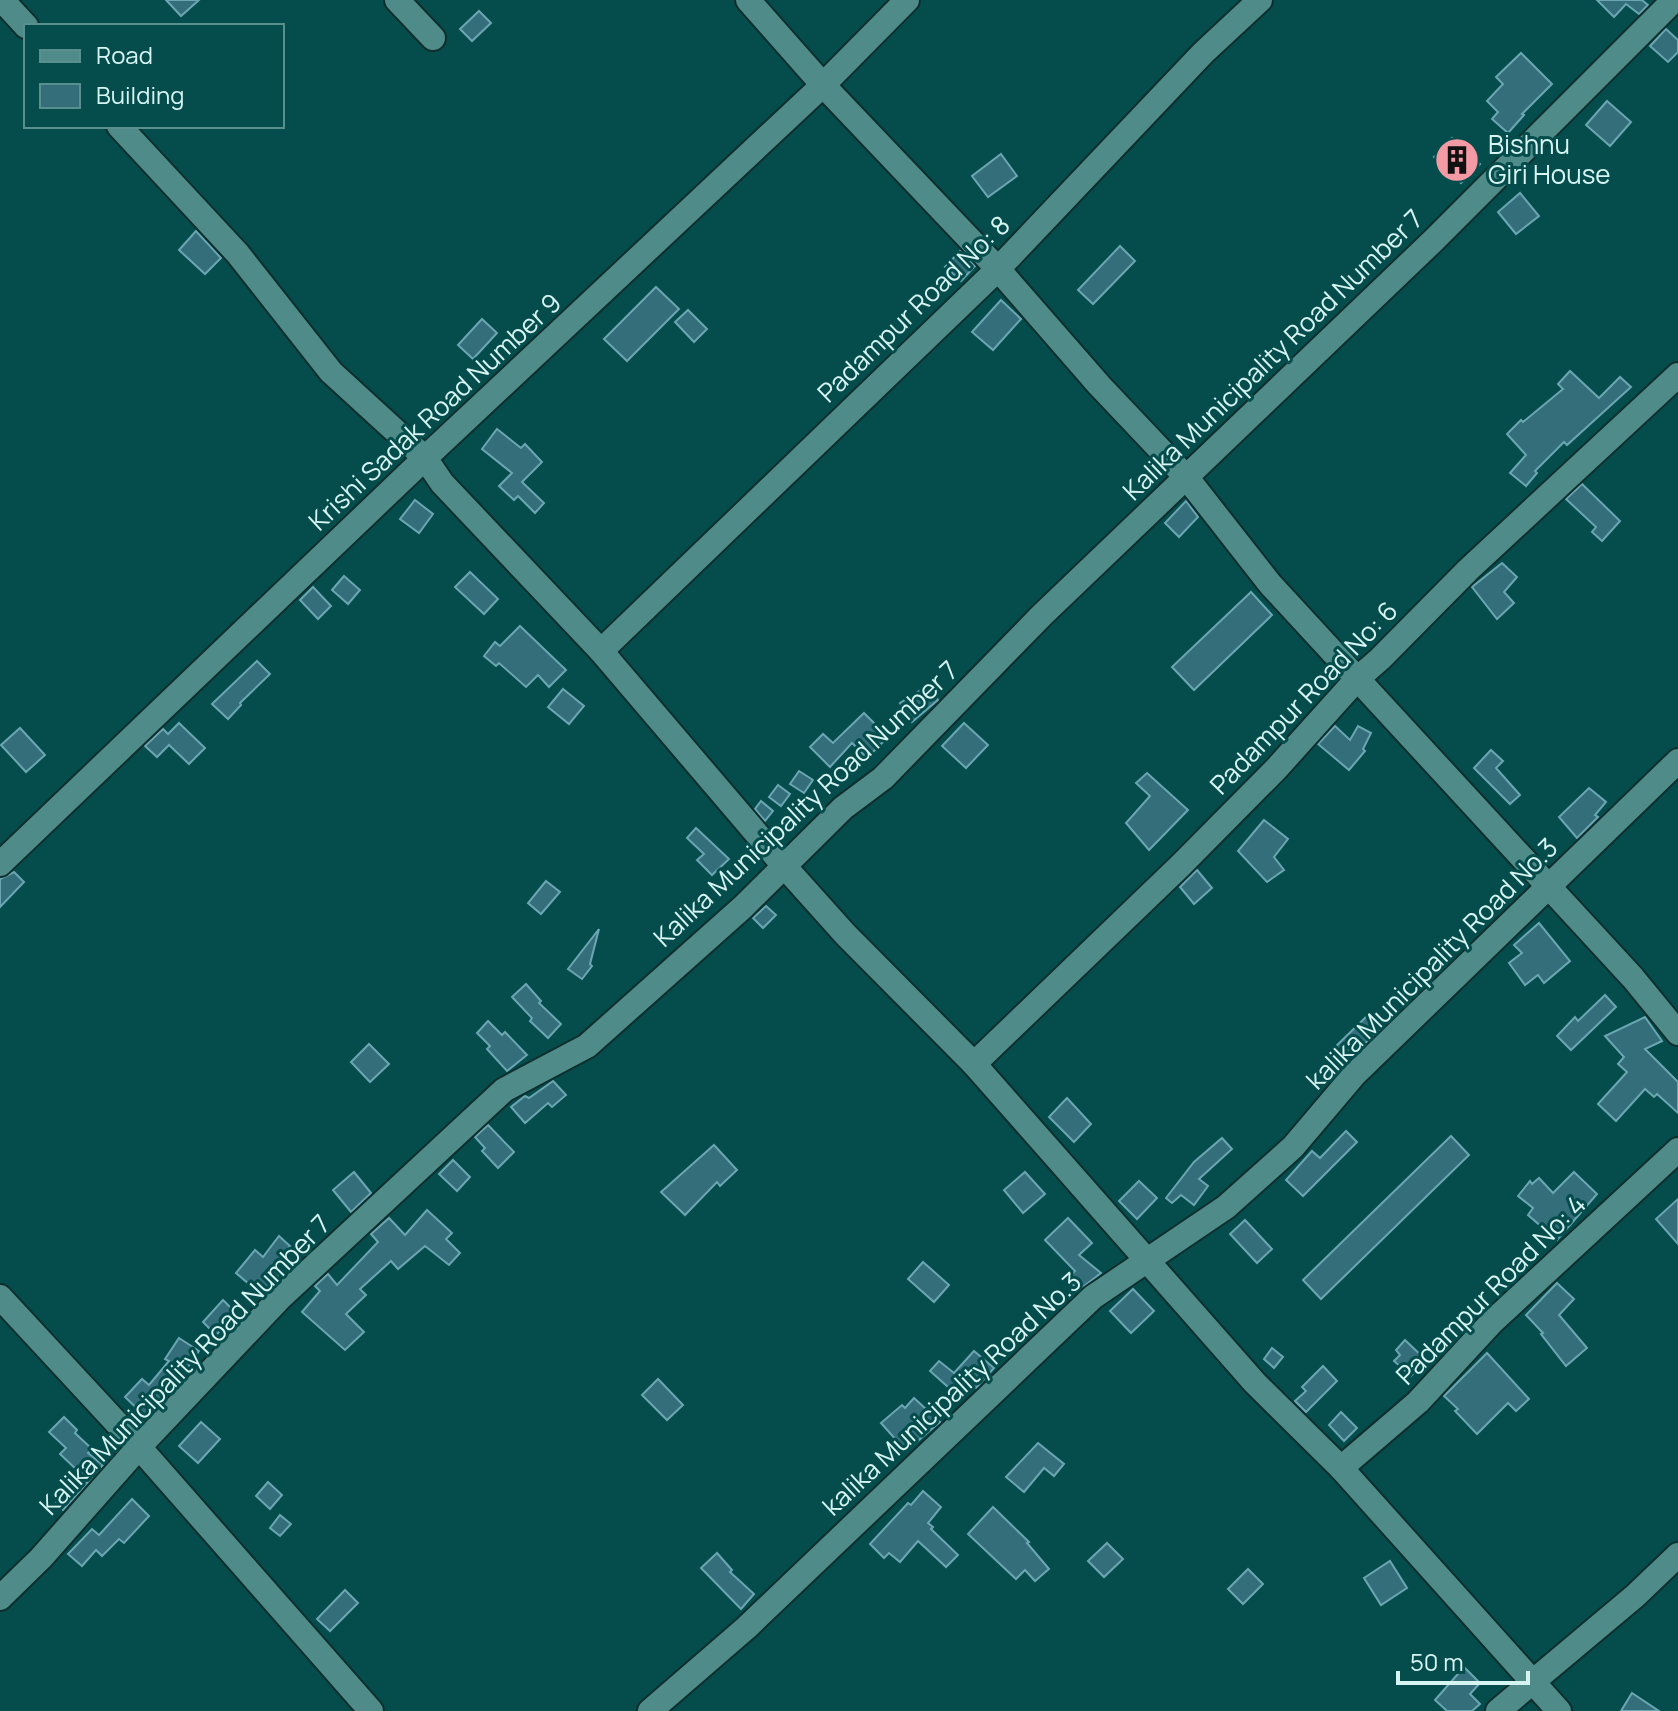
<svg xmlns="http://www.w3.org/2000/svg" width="1678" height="1711" font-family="Manrope,sans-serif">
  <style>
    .building { fill: #336e7a; stroke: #6ba6b2; stroke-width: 2 }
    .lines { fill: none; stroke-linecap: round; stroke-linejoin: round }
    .minor-casing { stroke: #0e2f2e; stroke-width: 28 }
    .minor { stroke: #4f8c89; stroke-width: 24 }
    .labels { text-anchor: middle; stroke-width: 6; stroke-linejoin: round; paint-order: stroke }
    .poi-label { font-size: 26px; fill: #d6f4f2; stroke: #054d4c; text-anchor: start }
    .street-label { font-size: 26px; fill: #d6f4f2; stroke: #054d4c }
  </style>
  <rect width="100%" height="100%" fill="#054d4c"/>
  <g class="building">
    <polygon points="166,0 199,0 181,16"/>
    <polygon points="1597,0 1642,0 1648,5 1639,14 1626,4 1614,17"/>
    <polygon points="479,11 491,23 472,41 460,29"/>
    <polygon points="1666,29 1678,40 1678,52 1668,62 1650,46"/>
    <polygon points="1521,53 1552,84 1522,114 1524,115 1508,133 1492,119 1498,112 1487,101 1503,84 1496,77"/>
    <polygon points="1607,101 1631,122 1610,146 1586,125"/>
    <polygon points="1452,138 1480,164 1461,183 1434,157"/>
    <polygon points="1001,154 1017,176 988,197 972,176"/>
    <polygon points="1520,193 1539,216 1516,234 1498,212"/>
    <polygon points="196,231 221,258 205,274 179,250"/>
    <polygon points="1120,246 1135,261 1093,304 1078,290"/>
    <polygon points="960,251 975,266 961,281 945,267"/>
    <polygon points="656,287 679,309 627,361 604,339"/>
    <polygon points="1001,300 1021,319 993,350 972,332"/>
    <polygon points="688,310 707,329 694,342 675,322"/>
    <polygon points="482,319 497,333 473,359 458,345"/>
    <polygon points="1570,371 1599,398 1620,377 1631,387 1567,445 1564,442 1535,471 1537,473 1526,486 1510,473 1526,455 1507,434 1521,420 1523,422 1563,389 1558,384"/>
    <polygon points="497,429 521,448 525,444 542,462 522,482 544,503 535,513 518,496 514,500 499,486 512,473 482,449"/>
    <polygon points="1582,484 1620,521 1602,541 1592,532 1596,527 1566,499"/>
    <polygon points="415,500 433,514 419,533 400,519"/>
    <polygon points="1186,501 1198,517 1179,537 1165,523"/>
    <polygon points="1502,563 1517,577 1504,592 1514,603 1497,619 1472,587"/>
    <polygon points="470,572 498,599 484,614 455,587"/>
    <polygon points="344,576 360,590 348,604 332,590"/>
    <polygon points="313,587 331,606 318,619 300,600"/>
    <polygon points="1251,592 1272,615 1194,690 1172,667"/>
    <polygon points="520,626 566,670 549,687 538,675 526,687 499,663 496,666 484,656 495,642 500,646"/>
    <polygon points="257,661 270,674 240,703 241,705 228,719 212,704"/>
    <polygon points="929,685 938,700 912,722 900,703"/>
    <polygon points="563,689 584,706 569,724 548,707"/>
    <polygon points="864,713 888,737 867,758 852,743 830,767 810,747 823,734 833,743"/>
    <polygon points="179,723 205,748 189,764 169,745 157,757 145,746 163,729 168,734"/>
    <polygon points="964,723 988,745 966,768 942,746"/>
    <polygon points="1335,726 1350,740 1358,726 1371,733 1363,749 1365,751 1349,770 1318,744"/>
    <polygon points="20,728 45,755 26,772 1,745"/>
    <polygon points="1491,750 1503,761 1496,768 1520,795 1510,804 1474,768"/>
    <polygon points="799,771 813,780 804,793 790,784"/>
    <polygon points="1147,773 1188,810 1149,850 1126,823 1150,796 1136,783"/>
    <polygon points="778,785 790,794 781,806 769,797"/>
    <polygon points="1589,788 1606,802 1595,815 1598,817 1577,838 1559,817"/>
    <polygon points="761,801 773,811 765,821 755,809"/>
    <polygon points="1264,820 1288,839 1274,857 1284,870 1267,882 1238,851"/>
    <polygon points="696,828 729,859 712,875 697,860 704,854 687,838"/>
    <polygon points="1197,870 1212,888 1194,904 1180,887"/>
    <polygon points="14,872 24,882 0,907 0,879"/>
    <polygon points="546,881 560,892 541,914 528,903"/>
    <polygon points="766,906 776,915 763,928 753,918"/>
    <polygon points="1539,923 1570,961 1544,983 1538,975 1525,985 1509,963 1522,953 1514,945"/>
    <polygon points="599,929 590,964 592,966 582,979 568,969"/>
    <polygon points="526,984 541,1001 539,1003 561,1024 548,1038 530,1021 532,1018 512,997"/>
    <polygon points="1605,995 1616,1007 1571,1050 1557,1036 1575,1017 1578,1021"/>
    <polygon points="1370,1013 1383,1026 1342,1066 1329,1053"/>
    <polygon points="1645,1017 1662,1041 1645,1049 1678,1082 1678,1113 1657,1094 1654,1097 1645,1089 1616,1121 1598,1104 1627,1072 1618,1064 1624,1057 1605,1036"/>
    <polygon points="488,1021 502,1035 505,1032 527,1055 507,1071 487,1049 490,1046 477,1033"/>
    <polygon points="369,1044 389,1064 370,1082 351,1062"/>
    <polygon points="553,1081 566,1095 552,1107 548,1103 525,1123 511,1107 525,1096 529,1098"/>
    <polygon points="1067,1098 1091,1124 1074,1142 1049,1117"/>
    <polygon points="488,1125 514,1152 498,1168 482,1151 485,1148 475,1137"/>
    <polygon points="1346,1131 1357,1142 1303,1196 1286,1180 1312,1151 1320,1158"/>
    <polygon points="1451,1136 1469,1155 1321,1299 1303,1280"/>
    <polygon points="1222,1138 1232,1149 1199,1179 1208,1186 1194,1205 1181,1195 1172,1203 1166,1198 1194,1162"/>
    <polygon points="714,1145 737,1170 720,1186 717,1182 685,1215 661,1192"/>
    <polygon points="453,1160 470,1177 457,1191 439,1174"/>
    <polygon points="354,1172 371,1193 351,1212 333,1190"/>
    <polygon points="1025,1172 1045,1194 1023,1213 1004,1190"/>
    <polygon points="1574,1172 1597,1194 1557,1240 1528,1215 1533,1208 1518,1196 1530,1181 1532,1184 1539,1178 1553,1193"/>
    <polygon points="1139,1181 1157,1198 1137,1219 1119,1201"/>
    <polygon points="1678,1199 1678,1244 1656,1219"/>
    <polygon points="427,1210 452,1233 446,1239 460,1253 449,1265 425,1246 398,1269 391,1261 360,1289 366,1295 346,1314 364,1332 345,1350 302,1312 320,1291 315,1286 328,1274 337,1285 378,1242 371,1234 389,1218 405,1235"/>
    <polygon points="1068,1218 1092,1243 1079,1255 1101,1273 1079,1290 1067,1280 1075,1271 1045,1240"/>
    <polygon points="1245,1220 1272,1249 1257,1263 1230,1234"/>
    <polygon points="279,1236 290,1246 274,1266 281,1272 262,1295 236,1273 255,1250 263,1257"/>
    <polygon points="923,1262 949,1285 934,1302 908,1279"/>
    <polygon points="1557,1283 1574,1299 1559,1315 1587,1348 1566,1366 1541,1334 1543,1333 1526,1315"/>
    <polygon points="1133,1289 1154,1311 1131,1333 1110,1311"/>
    <polygon points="223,1300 237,1314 216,1335 203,1322"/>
    <polygon points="179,1338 199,1351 184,1373 145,1416 125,1397 142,1379 149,1385 169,1361 165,1359"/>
    <polygon points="1405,1340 1426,1360 1411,1376 1394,1361 1400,1355 1396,1350"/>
    <polygon points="1272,1348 1283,1357 1274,1368 1264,1359"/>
    <polygon points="974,1351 994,1368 976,1388 968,1381 957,1395 930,1371 939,1361 954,1373"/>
    <polygon points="1487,1353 1529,1399 1516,1411 1508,1403 1477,1434 1455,1411 1458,1409 1444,1396"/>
    <polygon points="1323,1366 1337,1381 1306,1412 1295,1401 1306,1391 1302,1387"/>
    <polygon points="658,1379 683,1405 667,1420 642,1395"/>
    <polygon points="914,1398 940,1422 906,1451 881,1423 902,1405 905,1408"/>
    <polygon points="1341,1412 1357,1428 1344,1441 1329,1425"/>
    <polygon points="64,1417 77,1430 75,1433 92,1449 88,1453 103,1465 63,1510 56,1503 69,1490 65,1487 79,1472 60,1454 66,1448 49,1432"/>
    <polygon points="201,1422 220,1439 198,1463 179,1446"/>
    <polygon points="1038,1443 1064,1464 1054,1476 1044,1468 1024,1492 1006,1477"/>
    <polygon points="268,1482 282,1495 270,1509 256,1496"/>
    <polygon points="923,1491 941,1507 928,1523 933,1527 931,1529 958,1555 946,1567 918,1541 900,1562 889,1553 884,1558 870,1544 908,1503 911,1505"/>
    <polygon points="132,1499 149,1516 124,1543 119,1539 102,1556 96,1550 82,1566 68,1554 92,1529 99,1535"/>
    <polygon points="993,1507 1029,1542 1027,1543 1049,1569 1035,1581 1025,1570 1016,1579 968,1534"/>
    <polygon points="280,1515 291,1524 280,1536 270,1528"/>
    <polygon points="1107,1543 1123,1559 1104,1577 1088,1561"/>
    <polygon points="717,1553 732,1570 730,1572 754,1594 741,1609 701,1568"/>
    <polygon points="1390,1561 1407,1588 1381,1605 1364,1578"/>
    <polygon points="1248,1569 1263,1584 1243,1604 1228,1589"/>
    <polygon points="345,1590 358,1603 330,1631 317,1619"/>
    <polygon points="1464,1667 1480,1683 1470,1694 1480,1704 1472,1711 1447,1711 1435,1700"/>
    <polygon points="1632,1693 1659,1711 1621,1711"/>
  </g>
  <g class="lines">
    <g class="minor-casing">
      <g id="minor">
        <polyline points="2,0 26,26"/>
        <polyline points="397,0 433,38"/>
        <polyline points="748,0 823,85 998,269 1099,385 1187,478 1270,584 1633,978 1678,1033"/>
        <polyline points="119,126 238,254 331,372 425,458 442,483 601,651 785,867 845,934 974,1064 1255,1383 1341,1468 1559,1711"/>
        <polyline points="601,651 998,269 1203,53 1260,0"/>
        <polyline points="0,864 425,458 823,85 907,0"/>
        <polyline points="974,1064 1181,865 1277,768 1357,679 1380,659 1468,570 1678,375"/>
        <polyline points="0,1297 139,1447 371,1711"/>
        <polyline points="1341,1468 1418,1402 1491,1323 1678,1150"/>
        <polyline points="0,1598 41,1558 139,1447 280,1298 504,1090 587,1046 743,907 843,808 883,778 1041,616 1434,240 1674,0"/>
        <polyline points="650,1711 746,1628 1093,1297 1226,1207 1293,1147 1354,1075 1678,761"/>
        <polyline points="1498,1711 1635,1596 1678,1555"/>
      </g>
    </g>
    <use href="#minor" class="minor"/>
  </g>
  <defs>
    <g id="building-disc" transform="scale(2.3)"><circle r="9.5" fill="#f49aa5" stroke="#054d4c"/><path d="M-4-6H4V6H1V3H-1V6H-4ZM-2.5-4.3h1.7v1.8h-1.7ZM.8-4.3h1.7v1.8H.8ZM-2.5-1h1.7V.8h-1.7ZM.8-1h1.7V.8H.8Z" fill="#111"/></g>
  </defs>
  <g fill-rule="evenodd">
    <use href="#building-disc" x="1457" y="160"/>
  </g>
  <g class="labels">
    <g class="poi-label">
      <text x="1488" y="154">Bishnu<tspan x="1488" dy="30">Giri House</tspan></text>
    </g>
    <g class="street-label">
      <text transform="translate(914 309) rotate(-44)" y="9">Padampur Road No: 8</text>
      <text transform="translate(1273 355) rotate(-44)" y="9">Kalika Municipality Road Number 7</text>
      <text transform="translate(435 412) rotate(-43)" y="9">Krishi Sadak Road Number 9</text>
      <text transform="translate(1304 698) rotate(-46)" y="9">Padampur Road No: 6</text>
      <text transform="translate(806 804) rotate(-43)" y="9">Kalika Municipality Road Number 7</text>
      <text transform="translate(1432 964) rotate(-45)" y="9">kalika Municipality Road No.3</text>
      <text transform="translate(1491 1290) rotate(-45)" y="9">Padampur Road No: 4</text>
      <text transform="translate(185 1365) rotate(-46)" y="9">Kalika Municipality Road Number 7</text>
      <text transform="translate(952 1394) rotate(-43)" y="9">kalika Municipality Road No.3</text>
    </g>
  </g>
  <rect x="24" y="24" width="260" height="104" fill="#054d4c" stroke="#59908e" stroke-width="2"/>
  <rect x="40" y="50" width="40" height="12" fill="#4f8c89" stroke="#59908e" stroke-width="2"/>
  <text x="96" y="64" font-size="24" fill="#d6f4f2">Road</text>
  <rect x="40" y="84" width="40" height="24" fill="#336e7a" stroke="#59908e" stroke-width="2"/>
  <text x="96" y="104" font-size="24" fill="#d6f4f2">Building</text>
  <path d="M1398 1671v12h130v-12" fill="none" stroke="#d6f4f2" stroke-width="4"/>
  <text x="1410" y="1671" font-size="24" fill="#d6f4f2" stroke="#054d4c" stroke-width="6" paint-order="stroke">50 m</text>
</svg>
